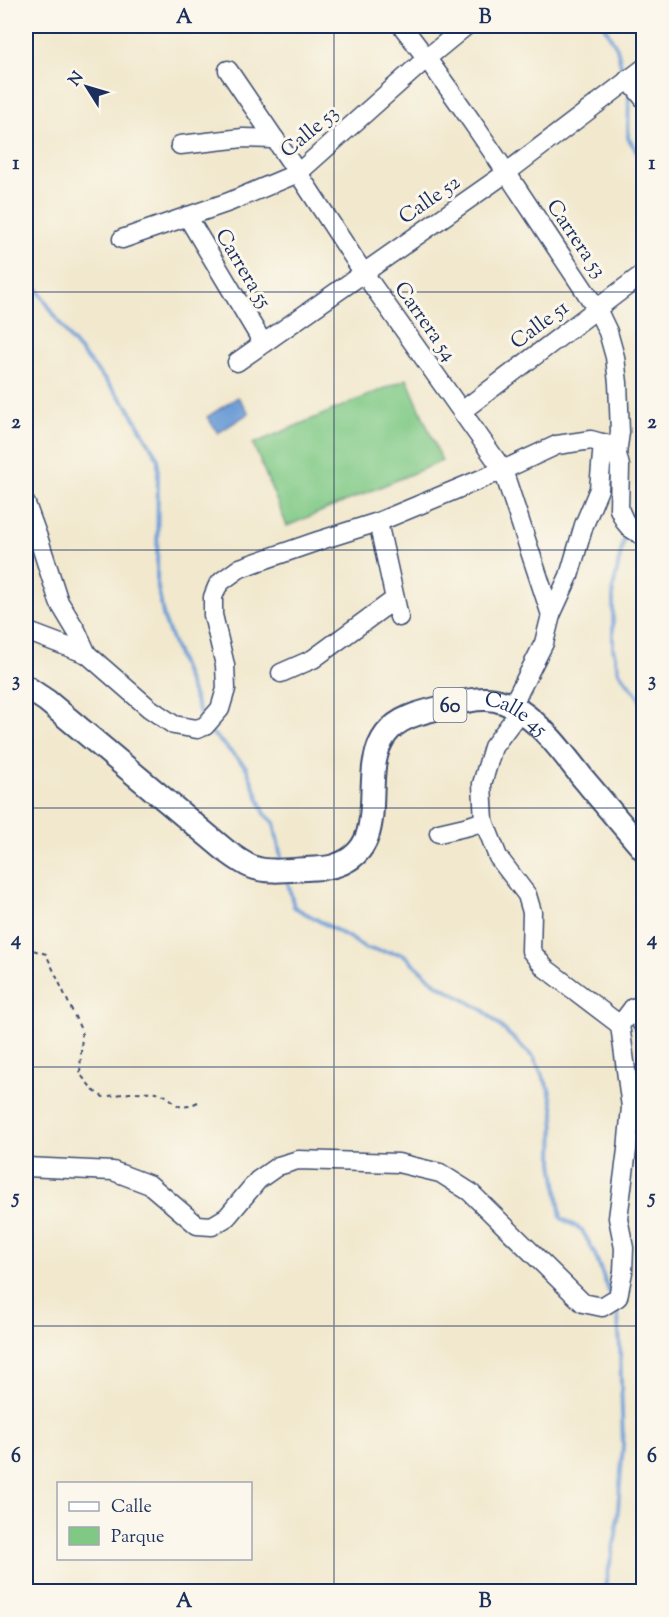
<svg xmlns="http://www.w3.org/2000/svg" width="669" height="1617" font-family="'Sorts Mill Goudy',serif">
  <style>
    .green { fill: #7fc985; stroke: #4d7c72; stroke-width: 1.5 }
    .water { fill: #6d9dd6; stroke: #44669a; stroke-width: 1.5 }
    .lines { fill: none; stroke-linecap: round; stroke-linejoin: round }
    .stream { stroke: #6d9dd6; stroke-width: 4 }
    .minor-casing { stroke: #3b4b6f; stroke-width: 21 }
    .major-casing { stroke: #3b4b6f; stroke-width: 26 }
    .path { stroke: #3b4b6f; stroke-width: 2; stroke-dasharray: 4.5 4.5; stroke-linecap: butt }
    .minor { stroke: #fff; stroke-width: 18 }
    .major { stroke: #fff; stroke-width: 22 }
    .grid { fill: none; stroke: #1b2f5e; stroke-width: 1.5; stroke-opacity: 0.55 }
    .labels { text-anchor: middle; stroke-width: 6; stroke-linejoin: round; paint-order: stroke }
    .shield { fill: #fbf7ec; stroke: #5e6b89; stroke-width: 1.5 }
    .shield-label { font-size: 20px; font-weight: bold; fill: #1b2f5e }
    .street-label { font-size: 21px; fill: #1b2f5e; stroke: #fbf7ec }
    .neatline { fill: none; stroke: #1b2f5e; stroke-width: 2 }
    .grid-label { font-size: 20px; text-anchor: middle; font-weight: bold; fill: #1b2f5e }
  </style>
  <rect width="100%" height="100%" fill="#fbf7ec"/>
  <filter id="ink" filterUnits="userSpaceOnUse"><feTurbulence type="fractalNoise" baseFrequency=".0167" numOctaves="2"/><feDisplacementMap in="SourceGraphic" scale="12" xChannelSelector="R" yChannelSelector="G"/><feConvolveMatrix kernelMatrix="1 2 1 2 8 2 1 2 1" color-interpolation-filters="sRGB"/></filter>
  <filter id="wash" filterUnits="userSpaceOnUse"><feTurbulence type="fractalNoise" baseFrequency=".008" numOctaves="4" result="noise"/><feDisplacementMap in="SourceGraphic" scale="24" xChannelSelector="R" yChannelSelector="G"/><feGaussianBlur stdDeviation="1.35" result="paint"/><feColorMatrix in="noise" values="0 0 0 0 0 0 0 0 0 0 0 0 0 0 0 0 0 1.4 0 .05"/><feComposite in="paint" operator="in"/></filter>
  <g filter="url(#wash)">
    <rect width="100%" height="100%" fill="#f1e8cd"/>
    <polygon class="green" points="407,379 442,461 287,526 253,444"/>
    <polygon class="water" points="238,397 249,413 218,433 207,417"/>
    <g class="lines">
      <g class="stream">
        <polyline points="604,26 617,48 623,74"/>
        <polyline points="629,96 628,138 639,154 644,175"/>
        <polyline points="26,272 70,339 128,407 158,459 157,583 164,619 203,721"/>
        <polyline points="632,520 644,498"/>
        <polyline points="624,538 613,589 613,648 619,672 638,696 644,706"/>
        <polyline points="209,730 246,767 265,814 274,823 282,863"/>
        <polyline points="287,879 294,907 352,939 366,949 403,954 435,983 483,1010 534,1058 549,1089 554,1111 553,1162 561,1218 582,1230 594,1252 610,1294"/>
        <polyline points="604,1592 616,1535 623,1445 620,1348 618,1314 615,1306"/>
      </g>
    </g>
  </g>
  <g filter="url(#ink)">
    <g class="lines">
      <g class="minor-casing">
        <g id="minor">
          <path d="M402 26C472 116 533 214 597 309L608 332 615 357 618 383 620 432 617 454 620 466 619 509 625 522 630 528 644 537"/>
          <polyline points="228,70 298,173 363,272 503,470 551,615"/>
          <polyline points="628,79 644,99"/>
          <polyline points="180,145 243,138 275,139"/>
          <polyline points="187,216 263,343"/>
          <polyline points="122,239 229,202 298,173 427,58 466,26"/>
          <polyline points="237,362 506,173 644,68"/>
          <polyline points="462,411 644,273"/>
          <polyline points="26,504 39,540 59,602 77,632 87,654"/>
          <polyline points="378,522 399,617"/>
          <polyline points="26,631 87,654 149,708 174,725 197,729 205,726 220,709 226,689 225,665 213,615 213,597 217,587 222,581 240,568 318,541 378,522 503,470 557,445 591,440 609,445 617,454"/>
          <polyline points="281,673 313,659 395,599"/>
          <polyline points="512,706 544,643 551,615 569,576 584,525 599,489 603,443"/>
          <polyline points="484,821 498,857 527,895 532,912 531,951 545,968 620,1025"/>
          <polyline points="439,833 469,826 484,821 482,784 493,747 520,711"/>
          <polyline points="633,1008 644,1027"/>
          <polyline points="26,1167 113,1171 150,1185 197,1225 212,1226 227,1217 258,1180 278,1166 298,1160 398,1163 440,1173 470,1192 583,1303 602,1307 618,1297 623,1272 624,1248 618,1218 627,1150 631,1107 620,1025 633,1008 644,1005"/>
        </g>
      </g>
      <g class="major-casing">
        <g id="major">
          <path id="s1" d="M26 687 47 701 225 850C233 856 242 863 252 867 267 873 289 870 306 869 316 868 327 869 337 865 395 845 356 773 386 734 401 714 430 711 451 705 477 697 497 695 520 711 545 728 564 754 582 777 603 802 623 826 644 850"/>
        </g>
      </g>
      <path class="path" d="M26 955 33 950 46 954 82 1032 80 1074 94 1091 103 1097C117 1095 148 1089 160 1093 179 1100 173 1114 198 1102"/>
      <use href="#minor" class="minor"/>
      <use href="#major" class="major"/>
    </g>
  </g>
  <path class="grid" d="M334 26V1592M26 292H644M26 550H644M26 808H644M26 1067H644M26 1326H644"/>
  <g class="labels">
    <rect class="shield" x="433.5" y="688" width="33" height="34" rx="4.5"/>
    <g class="shield-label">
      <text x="450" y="712">60</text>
    </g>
    <g class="street-label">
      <text transform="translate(309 131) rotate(-40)" y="7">Calle 53</text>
      <text transform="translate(429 199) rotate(-35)" y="7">Calle 52</text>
      <text transform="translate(577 238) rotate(56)" y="7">Carrera 53</text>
      <text transform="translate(244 268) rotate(59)" y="7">Carrera 55</text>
      <text transform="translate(426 321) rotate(55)" y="7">Carrera 54</text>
      <text transform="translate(539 324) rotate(-37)" y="7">Calle 51</text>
      <text dy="7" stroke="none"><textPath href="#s1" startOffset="666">Calle 45</textPath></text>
    </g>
  </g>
  <rect width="669" height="1617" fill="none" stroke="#fbf7ec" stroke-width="66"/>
  <rect x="57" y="1482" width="195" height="78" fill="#fbf7ec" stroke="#a1a7b3" stroke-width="1.5"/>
  <rect x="69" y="1502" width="30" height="9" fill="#ffffff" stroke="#a1a7b3" stroke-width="1.5"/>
  <text x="111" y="1512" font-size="18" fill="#1b2f5e">Calle</text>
  <rect x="69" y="1527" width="30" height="18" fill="#7fc985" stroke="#a1a7b3" stroke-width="1.5"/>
  <text x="111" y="1542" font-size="18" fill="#1b2f5e">Parque</text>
  <g transform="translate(87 87) rotate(307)" stroke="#fbf7ec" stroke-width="4.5" paint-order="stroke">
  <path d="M0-4.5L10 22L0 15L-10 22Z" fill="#1b2f5e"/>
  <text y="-9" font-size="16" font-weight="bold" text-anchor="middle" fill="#1b2f5e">N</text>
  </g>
  <rect x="33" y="33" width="603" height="1551" class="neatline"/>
  <g class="grid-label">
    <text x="184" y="23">A</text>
    <text x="485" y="23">B</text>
    <text x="16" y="169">1</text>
    <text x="652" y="169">1</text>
    <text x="16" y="428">2</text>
    <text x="652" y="428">2</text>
    <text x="16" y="686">3</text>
    <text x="652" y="686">3</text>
    <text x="16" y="945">4</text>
    <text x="652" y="945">4</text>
    <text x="16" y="1203">5</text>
    <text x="652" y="1203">5</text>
    <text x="16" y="1462">6</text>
    <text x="652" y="1462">6</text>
    <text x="184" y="1607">A</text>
    <text x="485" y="1607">B</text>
  </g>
</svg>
